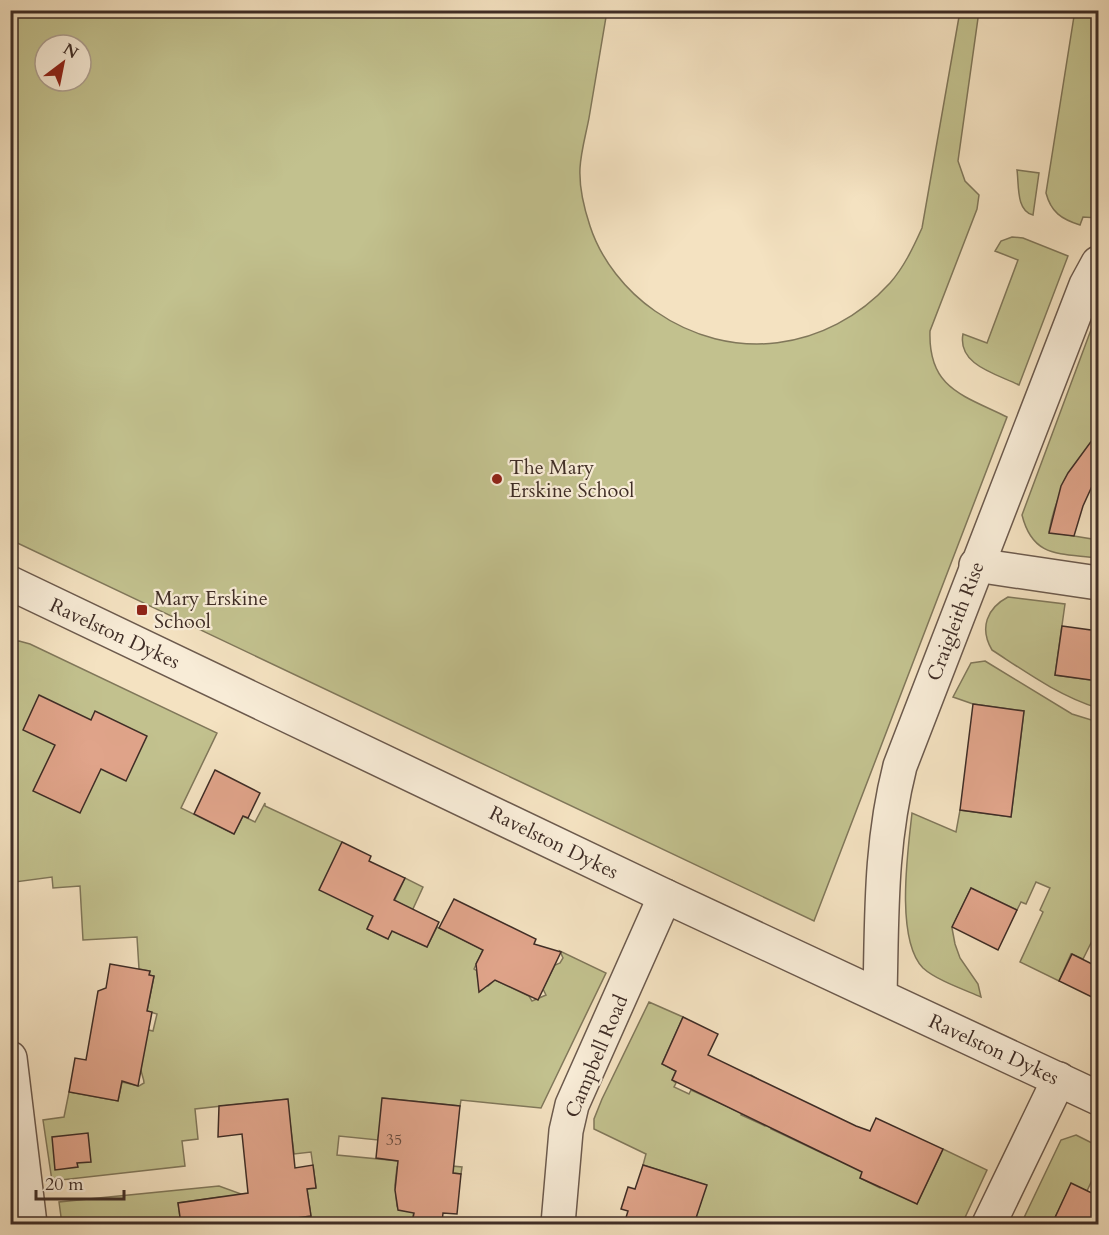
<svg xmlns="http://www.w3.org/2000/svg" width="1109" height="1235" font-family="Cardo,serif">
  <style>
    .green { fill: #c2c18e; stroke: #80775a; stroke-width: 1.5; fill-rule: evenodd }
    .building { fill: #e0a48a; stroke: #3f2d26; stroke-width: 1.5 }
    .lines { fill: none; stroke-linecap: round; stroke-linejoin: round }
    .minor-casing { stroke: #6c5a4d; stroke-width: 36 }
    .tertiary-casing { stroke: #6c5a4d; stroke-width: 36 }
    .minor { stroke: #f8ecd7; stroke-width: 33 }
    .tertiary { stroke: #f8ecd7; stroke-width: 33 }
    .poi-dot { fill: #8f2418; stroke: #f8ecd7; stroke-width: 2 }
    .labels { text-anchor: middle; stroke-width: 4.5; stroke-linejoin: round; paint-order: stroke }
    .number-label { font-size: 16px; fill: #674b3f }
    .poi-label { font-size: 20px; fill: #3f2d26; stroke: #f8ecd7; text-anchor: start }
    .street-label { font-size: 20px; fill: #3f2d26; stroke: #f8ecd7 }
  </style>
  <rect width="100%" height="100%" fill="#f4e2c1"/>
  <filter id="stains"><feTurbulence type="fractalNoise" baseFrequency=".00333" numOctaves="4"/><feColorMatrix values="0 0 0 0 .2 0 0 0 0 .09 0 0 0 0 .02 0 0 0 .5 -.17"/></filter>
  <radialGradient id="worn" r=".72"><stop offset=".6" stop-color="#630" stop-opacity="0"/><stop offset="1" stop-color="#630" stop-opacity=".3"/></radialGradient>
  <g class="green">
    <path d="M1075 10 1098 11V218L1083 217 1080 225C1061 219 1051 212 1046 193Z"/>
    <path d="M10 11H607C601 46 595 82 589 118 586 134 581 151 580 168 579 187 584 208 590 226 601 260 626 291 655 311 731 364 827 352 890 283 904 267 913 248 922 228L960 11H979L958 161 965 181 979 195 977 209 930 331C928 388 962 395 1007 417L814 921 11 540ZM45 45H81V81H45Z"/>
    <path d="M1017 170 1039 173 1033 215C1016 211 1019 185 1017 170Z"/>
    <path d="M1012 237 1023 238 1068 256 1019 385C997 374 957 365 963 334L987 343 1018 260 995 251 1001 241Z"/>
    <path d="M1098 311V450L1092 444C1069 477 1056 492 1049 532L1098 540V558C1061 553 1033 559 1022 515Z"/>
    <path d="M1008 597 1065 604 1055 675 1098 681V708C1059 696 1026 672 992 650 979 628 987 608 1008 597Z"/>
    <path d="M19 641 30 644 217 733 181 808 234 834 243 816 255 822 265 803V806L342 842 373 916 367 929 388 939 392 906 405 878 423 887 401 935 427 947 437 927 483 950 474 969 477 971 478 981 488 986 495 980 529 996 532 1001 546 995 543 989 555 965 560 963 563 958 560 951 606 973 541 1108 461 1100 460 1106 383 1098 378 1140 339 1136 337 1155 462 1167 461 1174 397 1167 395 1185 397 1206 398 1208 414 1210 412 1224H225L220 1197 178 1203 181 1224H62L59 1202 219 1186 255 1199 260 1224 311 1216 307 1189 316 1187 311 1152 294 1154 287 1099 195 1109 198 1139 182 1141 185 1166 52 1181 43 1120 64 1117 69 1092 118 1101 122 1082 139 1086 144 1083C144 1078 141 1074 141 1069 143 1056 144 1043 144 1029L153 1031 157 1014 147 1011 154 976 149 975 150 971 139 969 137 937 83 940 80 886 53 888 52 877 15 882 10 853V642Z"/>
    <path d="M985 661 1072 714 1098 722V944L1092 941 1083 959 1071 954 1059 981 1020 962 1043 912 1040 910 1050 888 1036 882 1026 904 1021 902 1017 910 971 888 952 928 955 944 960 958 978 984 981 997C965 990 936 980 923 968 895 939 908 850 912 813L956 832 960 810 1011 817 1024 711 973 704 953 697 971 663Z"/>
    <polygon points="649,1002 683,1017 662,1064 676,1071 672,1080 676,1083 674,1087 689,1094 691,1090 735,1110 751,1075 758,1079 741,1115 765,1126 779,1097 785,1099 771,1129 828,1156 874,1147 860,1178 880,1188 888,1172 917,1204 943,1149 987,1170 962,1224 694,1224 706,1185 643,1165 646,1154 594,1129 594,1119 602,1099"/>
    <polygon points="1076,1135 1098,1146 1098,1167 1087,1191 1071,1184 1052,1224 1021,1224 1061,1140"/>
  </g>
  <g class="building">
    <polygon points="1098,432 1098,473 1083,506 1074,536 1049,533 1061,486 1068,473"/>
    <polygon points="1062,626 1098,631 1098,681 1055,675"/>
    <polygon points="39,695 91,720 95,711 147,736 126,781 101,769 80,813 33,791 55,745 23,730"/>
    <polygon points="973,704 1024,711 1011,817 960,810"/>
    <polygon points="215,770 260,793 248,818 243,816 234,834 194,814"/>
    <polygon points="342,842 371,856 369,861 405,878 394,900 439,922 427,947 392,931 388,939 367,929 373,916 319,890"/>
    <polygon points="971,888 1017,910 998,950 952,927"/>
    <polygon points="454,899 536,939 534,944 561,952 538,1000 495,980 479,992 476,964 483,950 439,928"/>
    <polygon points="1072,954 1098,967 1098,1000 1059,981"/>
    <polygon points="110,964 150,971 149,975 154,976 147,1011 152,1012 138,1086 122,1081 118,1101 69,1092 75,1058 86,1060 98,991 106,988"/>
    <polygon points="683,1017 718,1034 708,1055 856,1126 870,1131 876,1118 943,1149 917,1204 860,1178 862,1172 672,1080 676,1071 662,1064"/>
    <polygon points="382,1098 460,1106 453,1173 461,1174 457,1214 443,1213 442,1222 413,1218 414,1213 398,1210 395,1190 398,1161 376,1158"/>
    <polygon points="288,1099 295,1168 313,1165 316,1188 307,1189 311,1216 253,1224 181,1224 178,1203 248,1193 242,1134 218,1137 219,1106"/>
    <polygon points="88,1133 91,1162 77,1163 78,1167 55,1170 52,1137"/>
    <polygon points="643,1165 707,1185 694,1224 624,1224 628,1211 621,1209 628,1187 635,1189"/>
    <polygon points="1071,1183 1098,1196 1098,1224 1052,1224"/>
  </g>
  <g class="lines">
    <g class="minor-casing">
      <g id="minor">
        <polyline points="976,565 1098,583"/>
        <path d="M880 995C882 915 880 845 900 766L1086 285 1098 263"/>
        <polyline points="558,1224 566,1131 572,1105 665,896"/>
        <polyline points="989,1224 1059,1079"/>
      </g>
    </g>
    <g class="tertiary-casing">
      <g id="tertiary">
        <polyline points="10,583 665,896 1098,1098"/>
        <polyline points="10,1058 30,1224"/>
      </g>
    </g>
    <use href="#minor" class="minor"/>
    <use href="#tertiary" class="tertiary"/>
  </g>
  <g class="poi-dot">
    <circle cx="497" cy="479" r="6"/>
    <rect x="136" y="604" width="12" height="12" rx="3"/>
  </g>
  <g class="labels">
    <g class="number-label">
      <text x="394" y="1145">35</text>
    </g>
    <g class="poi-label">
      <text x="509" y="474">The Mary<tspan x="509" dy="23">Erskine School</tspan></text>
      <text x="154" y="605">Mary Erskine<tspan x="154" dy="23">School</tspan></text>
    </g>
    <g class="street-label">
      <text transform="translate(955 621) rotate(-69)" y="7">Craigleith Rise</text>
      <text transform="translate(115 633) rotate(25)" y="7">Ravelston Dykes</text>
      <text transform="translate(554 842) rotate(26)" y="7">Ravelston Dykes</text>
      <text transform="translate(994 1049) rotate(25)" y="7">Ravelston Dykes</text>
      <text transform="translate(596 1056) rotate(-67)" y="7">Campbell Road</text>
    </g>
  </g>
  <rect width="1109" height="1235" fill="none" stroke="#f4e2c1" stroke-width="36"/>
  <rect x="12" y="12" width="1085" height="1211" fill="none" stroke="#3f2d26" stroke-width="3"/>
  <rect x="18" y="18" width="1073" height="1199" fill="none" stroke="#3f2d26" stroke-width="1.5"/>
  <g transform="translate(63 63) rotate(32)"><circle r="28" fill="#f8ecd7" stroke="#aea090" stroke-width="1.5"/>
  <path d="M0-4.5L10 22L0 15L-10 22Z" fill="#8f2418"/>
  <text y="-9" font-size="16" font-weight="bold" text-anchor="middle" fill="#3f2d26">N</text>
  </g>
  <path d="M36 1190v9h88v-9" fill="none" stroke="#3f2d26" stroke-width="3"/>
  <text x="45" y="1190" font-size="18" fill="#3f2d26" stroke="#f8ecd7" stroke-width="4.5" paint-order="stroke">20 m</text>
  <rect width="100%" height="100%" filter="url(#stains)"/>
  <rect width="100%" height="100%" fill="url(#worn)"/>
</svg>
